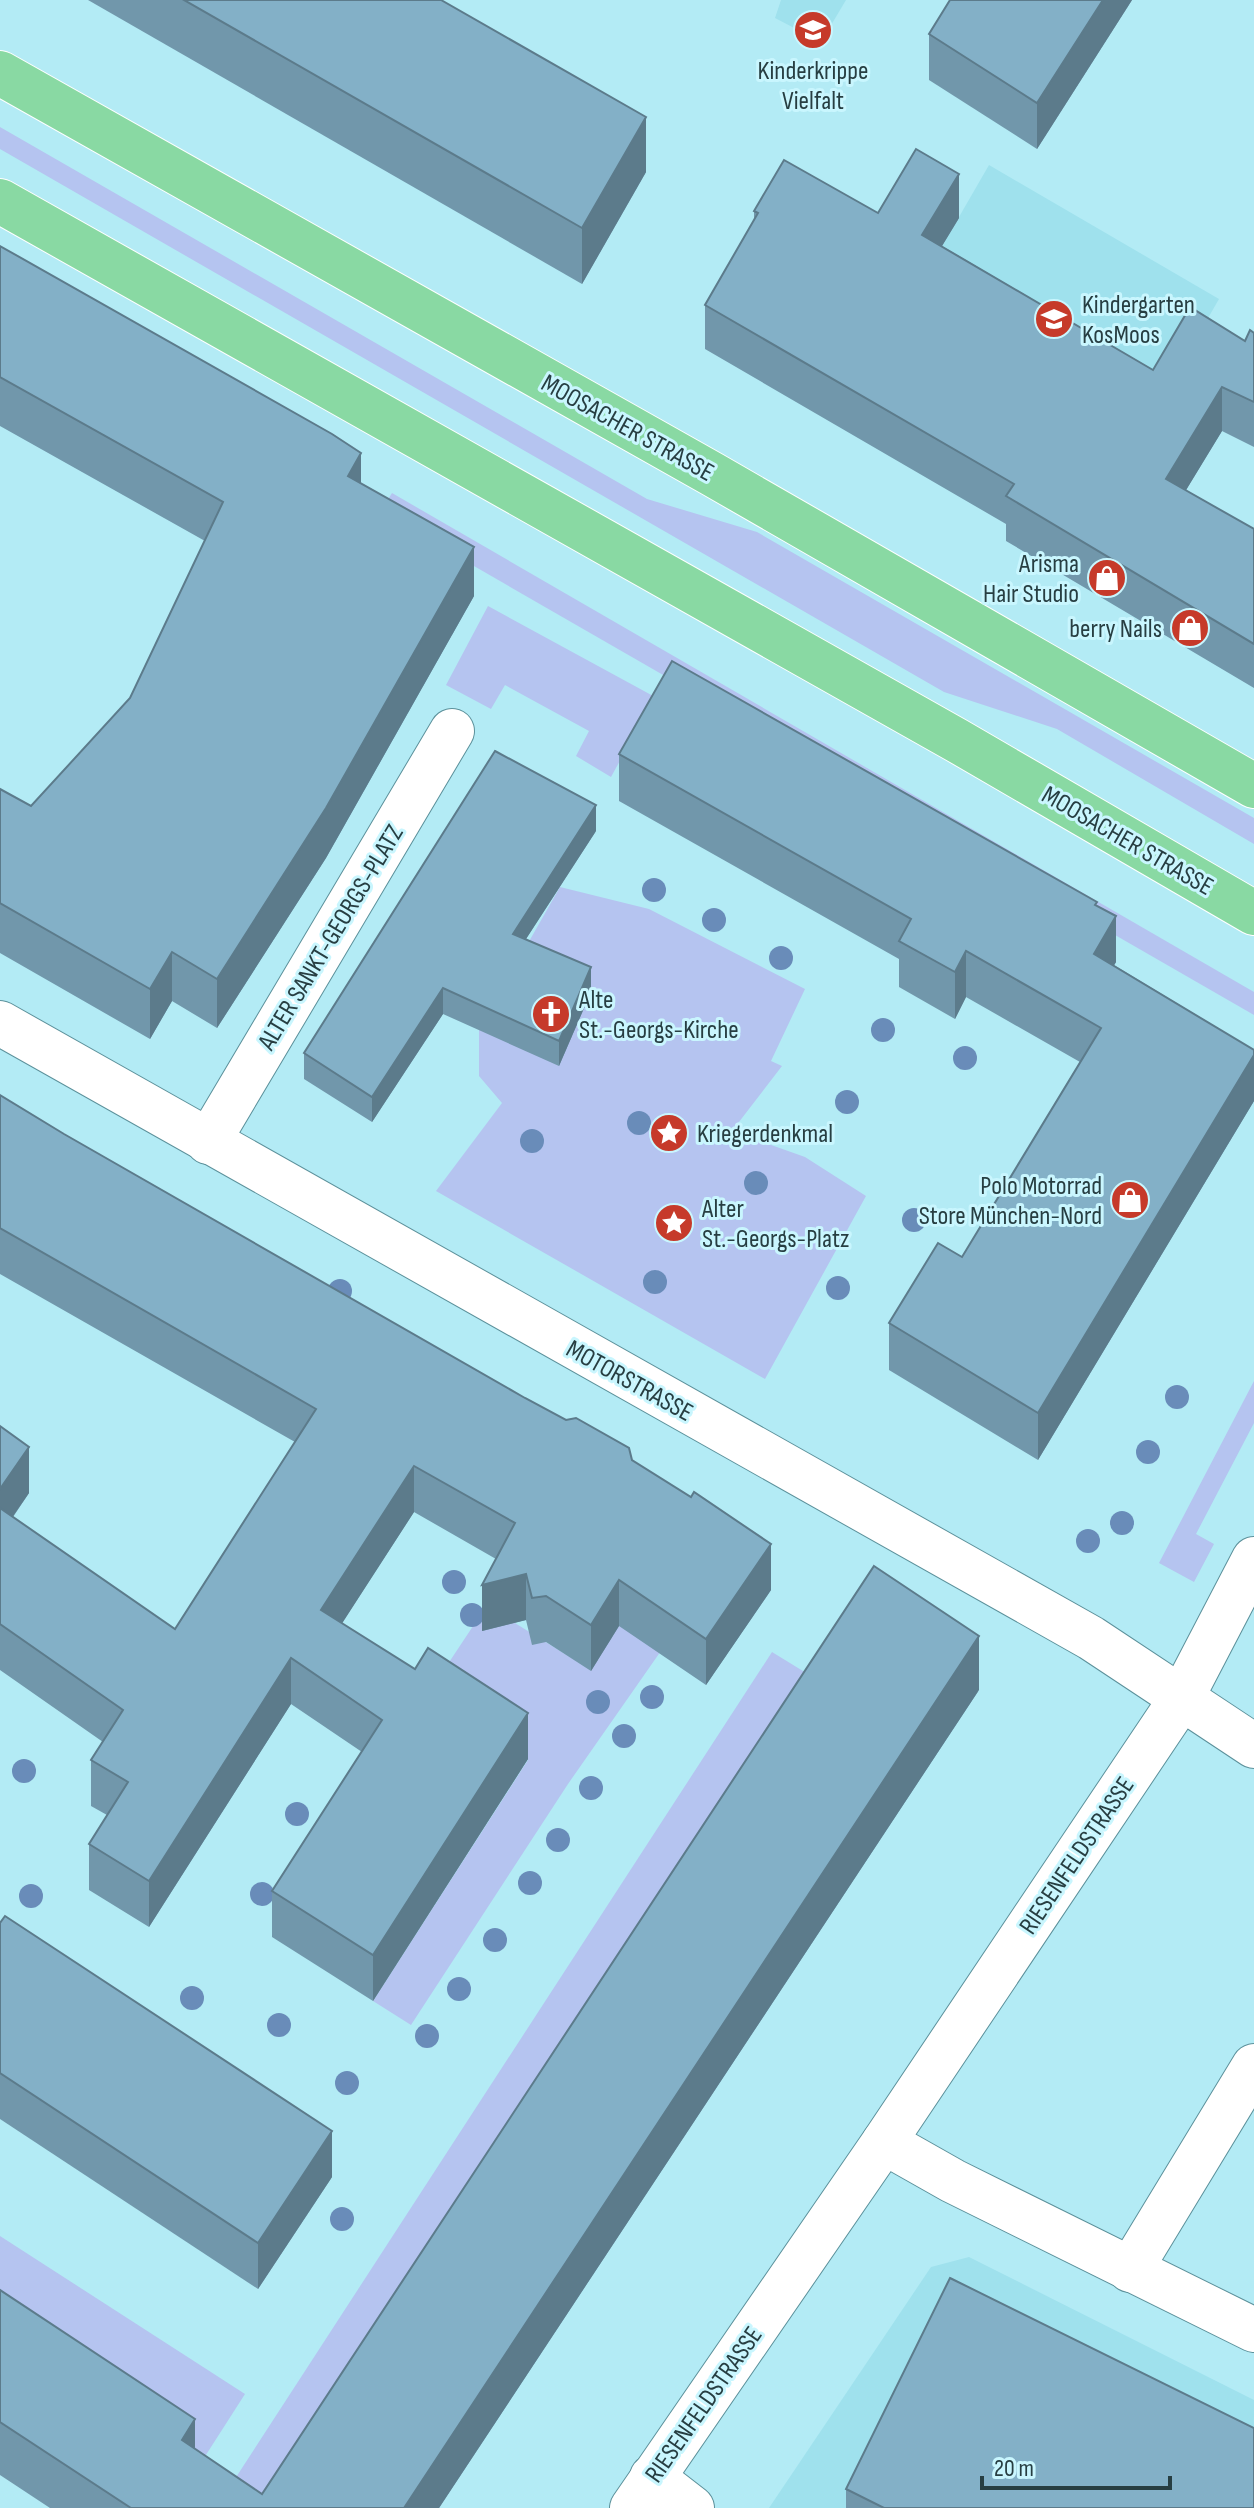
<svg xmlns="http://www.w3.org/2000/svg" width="1254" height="2508" font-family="'Sofia Sans Condensed',sans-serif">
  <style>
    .built { fill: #9fe1ed }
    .green { fill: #b5c4f0 }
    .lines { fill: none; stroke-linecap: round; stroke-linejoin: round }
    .minor-casing { stroke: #5c919b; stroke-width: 46 }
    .major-casing { stroke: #fff; stroke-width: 46 }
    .minor { stroke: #fff; stroke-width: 44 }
    .major { stroke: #89d9a3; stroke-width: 44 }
    .tree { fill: #698cb9 }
    .wall { fill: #7197ab }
    .shaded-wall { fill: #5c7b8b }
    .building { fill: #83b0c7; stroke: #5c7b8b; stroke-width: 2 }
    .labels { text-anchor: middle; stroke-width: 6; stroke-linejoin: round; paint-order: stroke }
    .poi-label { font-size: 26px; fill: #273e42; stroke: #c9f6fe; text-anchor: start }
    .street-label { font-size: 26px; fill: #273e42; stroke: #c9f6fe }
  </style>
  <rect width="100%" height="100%" fill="#b3ebf5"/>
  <g class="built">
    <polygon points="781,0 846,0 821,42 775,18"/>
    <polygon points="989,165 1219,299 1109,490 892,333"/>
    <polygon points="969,2257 1254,2400 1254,2508 769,2508 931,2267"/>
  </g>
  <g class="green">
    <polygon points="0,127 647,499 757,532 1254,818 1254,844 1057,729 944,692 0,149"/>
    <polygon points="392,493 1254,992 1254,1015 380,512"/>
    <polygon points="488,606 655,697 611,777 576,756 589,731 505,685 491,709 446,685"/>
    <polygon points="560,887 649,909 805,989 771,1061 782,1066 732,1131 805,1157 866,1196 765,1379 436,1191 502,1103 479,1076 479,1029"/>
    <polygon points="1254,1381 1254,1423 1196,1534 1214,1544 1194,1582 1159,1563"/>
    <polygon points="674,1533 670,1638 568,1784 411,2025 373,2001 528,1760 428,1694 489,1602 494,1610 591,1670"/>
    <polygon points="772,1652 829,1687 288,2508 216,2508"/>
    <polygon points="0,2236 245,2394 195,2472 0,2344"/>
  </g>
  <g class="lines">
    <g class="minor-casing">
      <g id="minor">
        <polyline points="0,1023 1091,1638 1254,1746"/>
        <polyline points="208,1142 452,731"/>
        <polyline points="884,2142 953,2181 1254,2330"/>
        <polyline points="1130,2270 1254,2066"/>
        <polyline points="652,2477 692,2508"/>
        <polyline points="632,2508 884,2142 1181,1699 1254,1559"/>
      </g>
    </g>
    <g class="major-casing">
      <g id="major">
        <polyline points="0,73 712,474 1254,786"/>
        <polyline points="0,201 956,740 1254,913"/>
      </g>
    </g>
    <use href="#minor" class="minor"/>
    <use href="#major" class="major"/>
  </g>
  <g class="tree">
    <circle cx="654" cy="890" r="12"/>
    <circle cx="714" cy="920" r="12"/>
    <circle cx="781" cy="958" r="12"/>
    <circle cx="883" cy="1030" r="12"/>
    <circle cx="965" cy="1058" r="12"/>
    <circle cx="847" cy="1102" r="12"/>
    <circle cx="639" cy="1123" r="12"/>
    <circle cx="532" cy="1141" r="12"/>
    <circle cx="756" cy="1183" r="12"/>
    <circle cx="914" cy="1220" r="12"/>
    <circle cx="655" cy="1282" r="12"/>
    <circle cx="838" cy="1288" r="12"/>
    <circle cx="340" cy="1291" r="12"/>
    <circle cx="1177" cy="1397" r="12"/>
    <circle cx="1148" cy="1452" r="12"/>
    <circle cx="1122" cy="1523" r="12"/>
    <circle cx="1088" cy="1541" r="12"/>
    <circle cx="454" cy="1582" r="12"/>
    <circle cx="472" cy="1615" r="12"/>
    <circle cx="652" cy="1697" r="12"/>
    <circle cx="598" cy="1702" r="12"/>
    <circle cx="624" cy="1736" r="12"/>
    <circle cx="24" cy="1771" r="12"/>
    <circle cx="591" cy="1788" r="12"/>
    <circle cx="297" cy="1814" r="12"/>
    <circle cx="558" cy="1840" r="12"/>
    <circle cx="530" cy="1883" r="12"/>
    <circle cx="262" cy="1894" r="12"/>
    <circle cx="31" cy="1896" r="12"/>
    <circle cx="495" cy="1940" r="12"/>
    <circle cx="459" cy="1989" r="12"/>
    <circle cx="192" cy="1998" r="12"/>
    <circle cx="279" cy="2025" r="12"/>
    <circle cx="427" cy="2036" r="12"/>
    <circle cx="347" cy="2083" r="12"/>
    <circle cx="342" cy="2219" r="12"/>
  </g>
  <g class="wall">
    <polygon points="88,0 441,0 646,172 582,284"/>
    <polygon points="1132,0 1037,149 929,80 929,34"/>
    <polygon points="754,211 878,213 959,218 942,246 1153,370 1245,341 1254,333 1254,447 1222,431 1186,490 1254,529 1254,688 1006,541 1006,524 705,349 705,305 754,220"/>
    <polygon points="0,246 361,483 474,596 326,858 217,1028 172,1001 150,1039 0,953 0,789 31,806 130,698 205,541 0,426"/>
    <polygon points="619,754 1097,906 1116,962 1114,965 1254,1050 1254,1101 1038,1460 889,1370 889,1323 962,1257 1080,1062 966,997 955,1019 899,987 899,959 619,801"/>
    <polygon points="596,831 526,939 591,992 559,1066 443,1014 372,1122 304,1079 304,1053"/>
    <polygon points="0,1095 64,1134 632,1460 771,1590 706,1685 619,1626 591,1671 546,1642 532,1645 526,1620 482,1631 496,1559 414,1512 342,1623 528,1759 373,2001 272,1937 272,1891 362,1752 291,1704 149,1927 89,1890 89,1844 107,1815 91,1806 91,1760 103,1742 0,1670 0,1426 29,1493 13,1517 175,1629 295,1442 0,1274"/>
    <polygon points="979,1690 439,2508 50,2508 0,2475 0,2290 195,2449 262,2494"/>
    <polygon points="0,1923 332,2177 258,2289 0,2119"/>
    <polygon points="846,2489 1254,2508 846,2508"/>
  </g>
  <g class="shaded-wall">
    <polygon points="1103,0 1132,0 1037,149 1037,103"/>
    <polygon points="646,117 646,172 582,284 582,228"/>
    <polygon points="959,174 959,218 922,279 922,235"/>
    <polygon points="1222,387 1222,431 1166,523 1166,479"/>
    <polygon points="361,453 361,502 348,476"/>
    <polygon points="474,547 474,596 326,858 217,1028 217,979"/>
    <polygon points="596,805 596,831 513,959 513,934"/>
    <polygon points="1116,916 1116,962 1094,1000 1094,954"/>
    <polygon points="966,951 966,997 955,1019 955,972"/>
    <polygon points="172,952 172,1001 150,1039 150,989"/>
    <polygon points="591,967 591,992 559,1066 559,1041"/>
    <polygon points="443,988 443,1014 372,1122 372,1097"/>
    <polygon points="1254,1055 1254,1101 1038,1460 1038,1413"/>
    <polygon points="29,1447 29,1493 0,1535 0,1489"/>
    <polygon points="414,1466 414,1512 321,1656 321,1610"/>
    <polygon points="771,1544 771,1590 706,1685 706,1639"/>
    <polygon points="526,1574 526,1620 482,1631 482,1585"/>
    <polygon points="619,1580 619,1626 591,1671 591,1625"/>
    <polygon points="979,1636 979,1690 439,2508 404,2508"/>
    <polygon points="291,1658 291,1704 149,1927 149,1881"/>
    <polygon points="528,1713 528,1759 373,2001 373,1955"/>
    <polygon points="332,2131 332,2177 258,2289 258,2243"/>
    <polygon points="195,2419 195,2472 182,2440"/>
  </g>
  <g class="building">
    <polygon points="184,0 441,0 646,117 582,228"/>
    <polygon points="950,0 1103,0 1037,103 929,34"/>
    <polygon points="916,149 959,174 922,235 1153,370 1190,307 1245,341 1250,330 1254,333 1254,402 1222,387 1166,479 1254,529 1254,644 1006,496 1014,484 705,305 758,213 754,211 784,160 878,213"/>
    <polygon points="0,246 332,434 361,453 348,476 474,547 326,808 217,979 172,952 150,989 0,903 0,789 31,806 130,698 223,502 0,377"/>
    <polygon points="672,661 1097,902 1095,905 1116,916 1094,954 1254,1050 1254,1055 1038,1413 889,1323 938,1243 962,1257 1101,1028 966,951 955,972 899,941 911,919 619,754"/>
    <polygon points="495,751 596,805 513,934 591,967 559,1041 443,988 372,1097 304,1053"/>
    <polygon points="0,1095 64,1134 525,1398 566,1420 576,1418 629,1448 632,1460 691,1497 694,1492 771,1544 706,1639 619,1580 591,1625 546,1596 532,1598 526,1574 482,1585 515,1523 414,1466 321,1610 415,1669 428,1648 528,1713 373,1955 272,1891 382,1720 291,1658 149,1881 89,1844 128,1782 91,1760 123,1710 0,1624 0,1508 175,1629 316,1409 0,1228"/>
    <polygon points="0,1426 29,1447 0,1489"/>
    <polygon points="874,1566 979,1636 404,2508 131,2508 0,2422 0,2290 195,2419 182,2440 262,2494"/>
    <polygon points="5,1916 332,2131 258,2243 0,2073 0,1923"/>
    <polygon points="950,2278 1254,2428 1254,2508 884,2508 846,2489"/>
  </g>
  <defs>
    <g id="school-disc" transform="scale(2)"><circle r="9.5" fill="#c63a2a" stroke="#c9f6fe"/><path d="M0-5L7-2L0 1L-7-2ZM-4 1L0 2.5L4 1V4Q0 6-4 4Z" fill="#fff"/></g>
    <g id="shop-disc" transform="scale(2)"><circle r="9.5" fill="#c63a2a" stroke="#c9f6fe"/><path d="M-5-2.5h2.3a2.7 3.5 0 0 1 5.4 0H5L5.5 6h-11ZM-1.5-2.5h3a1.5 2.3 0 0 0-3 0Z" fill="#fff"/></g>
    <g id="church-disc" transform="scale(2)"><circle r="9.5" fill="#c63a2a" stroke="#c9f6fe"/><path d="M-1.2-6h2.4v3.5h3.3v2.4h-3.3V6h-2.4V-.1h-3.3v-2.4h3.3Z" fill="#fff"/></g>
    <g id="sight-disc" transform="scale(2)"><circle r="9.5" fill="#c63a2a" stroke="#c9f6fe"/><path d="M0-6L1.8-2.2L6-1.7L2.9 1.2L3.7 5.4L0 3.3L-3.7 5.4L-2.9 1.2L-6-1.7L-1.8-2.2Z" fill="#fff"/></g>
  </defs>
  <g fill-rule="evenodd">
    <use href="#school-disc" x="813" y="30"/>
    <use href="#school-disc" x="1054" y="319"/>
    <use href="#shop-disc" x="1107" y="578"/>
    <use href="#shop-disc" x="1190" y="628"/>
    <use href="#church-disc" x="551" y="1014"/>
    <use href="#sight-disc" x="669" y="1133"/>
    <use href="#shop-disc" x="1130" y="1200"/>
    <use href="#sight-disc" x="674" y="1223"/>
  </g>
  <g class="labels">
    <g class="poi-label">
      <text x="813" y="79" text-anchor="middle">Kinderkrippe<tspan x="813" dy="30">Vielfalt</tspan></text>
      <text x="1082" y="313">Kindergarten<tspan x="1082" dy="30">KosMoos</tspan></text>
      <text x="1079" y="572" text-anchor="end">Arisma<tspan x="1079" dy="30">Hair Studio</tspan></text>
      <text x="1162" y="637" text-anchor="end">berry Nails</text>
      <text x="579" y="1008">Alte<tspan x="579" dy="30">St.-Georgs-Kirche</tspan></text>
      <text x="697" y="1142">Kriegerdenkmal</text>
      <text x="1102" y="1194" text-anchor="end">Polo Motorrad<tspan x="1102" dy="30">Store München-Nord</tspan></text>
      <text x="702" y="1217">Alter<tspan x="702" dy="30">St.-Georgs-Platz</tspan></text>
    </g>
    <g class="street-label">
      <text transform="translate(628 427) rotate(29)" y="9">MOOSACHER STRASSE</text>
      <text transform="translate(1128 840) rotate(30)" y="9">MOOSACHER STRASSE</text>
      <text transform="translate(330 937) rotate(-59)" y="9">ALTER SANKT-GEORGS-PLATZ</text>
      <text transform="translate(630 1380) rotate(29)" y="9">MOTORSTRASSE</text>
      <text transform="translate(1076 1855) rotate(-56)" y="9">RIESENFELDSTRASSE</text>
      <text transform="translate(703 2404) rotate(-55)" y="9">RIESENFELDSTRASSE</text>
    </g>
  </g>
  <path d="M982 2476v12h188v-12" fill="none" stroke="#273e42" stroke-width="4"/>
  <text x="994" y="2476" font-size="24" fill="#273e42" stroke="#c9f6fe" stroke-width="6" paint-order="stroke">20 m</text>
</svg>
